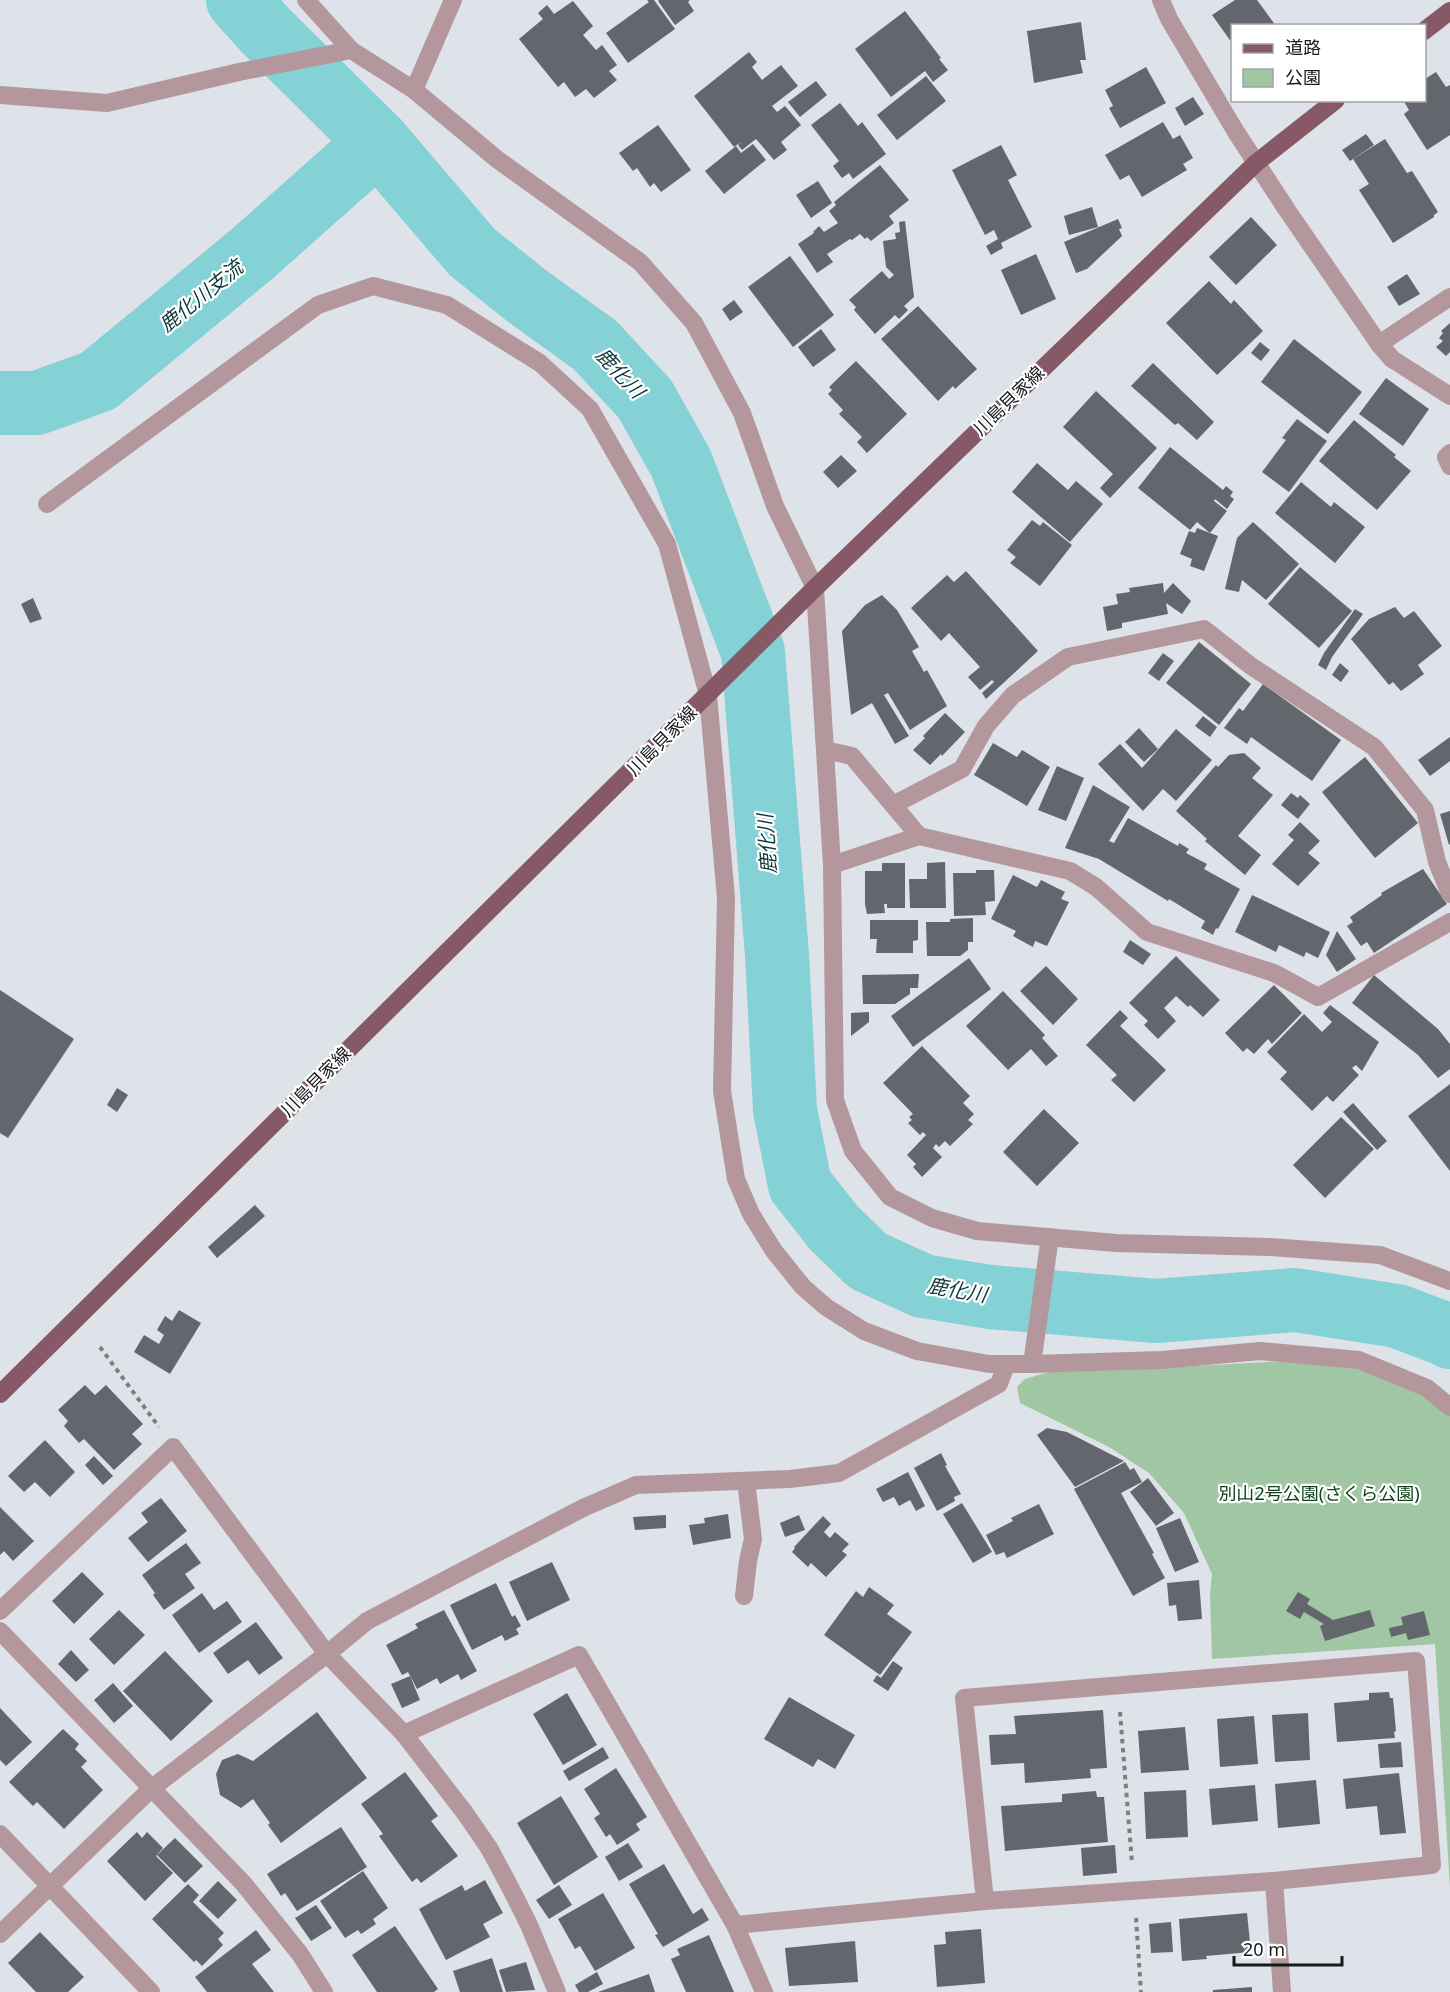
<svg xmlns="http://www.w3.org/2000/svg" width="1450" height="1992" font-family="'Noto Sans','Noto Sans JP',sans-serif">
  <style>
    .green { fill: #a1c6a4 }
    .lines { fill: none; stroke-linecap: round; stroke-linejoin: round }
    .river { stroke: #84d1d6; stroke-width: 64 }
    .building { fill: #63676d }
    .path { stroke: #7b7e83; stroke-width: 4; stroke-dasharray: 4.5 4.5; stroke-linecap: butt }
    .minor { stroke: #b3979d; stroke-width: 18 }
    .major { stroke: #875865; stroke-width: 18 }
    .labels { text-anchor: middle; stroke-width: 4.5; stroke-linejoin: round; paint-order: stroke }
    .street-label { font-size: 18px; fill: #17191b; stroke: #fff }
    .park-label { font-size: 18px; fill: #10421b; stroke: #fff }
    .water-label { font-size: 20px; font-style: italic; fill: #103739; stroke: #fff }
  </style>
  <rect width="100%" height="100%" fill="#dee2e9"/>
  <polygon class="green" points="1288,1361 1334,1362 1387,1378 1424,1393 1450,1415 1450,1888 1435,1644 1212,1659 1210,1595 1212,1574 1184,1513 1149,1473 1109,1447 1020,1403 1017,1387 1025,1379 1049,1372 1123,1370"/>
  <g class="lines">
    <g class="river">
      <polyline points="238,0 265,30 378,142 472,252 527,296 595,345 645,399 681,463 753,652 777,955 785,1110 800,1185 834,1228 868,1261 923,1286 990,1297 1156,1311 1295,1300 1397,1316 1445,1334 1450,1337"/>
      <polyline points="0,403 37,403 98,381 252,254 378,142"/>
    </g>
  </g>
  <g class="building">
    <polygon points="647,0 654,0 675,29 628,63 606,33 649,2"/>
    <polygon points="659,0 690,0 688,2 694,11 675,25 658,1"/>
    <polygon points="1235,0 1257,0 1276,26 1232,26 1232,43 1212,15"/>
    <polygon points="573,1 593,26 583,35 596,50 602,45 617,65 609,71 617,80 594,98 586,89 575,97 564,82 558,87 519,39 543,19 538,13 547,5 554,14"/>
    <polygon points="905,11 941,58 939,59 948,70 933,82 925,71 891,97 855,49"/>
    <polygon points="1081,22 1086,60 1080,60 1083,73 1034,83 1027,31"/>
    <polygon points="749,52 757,62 752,67 762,80 781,65 798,86 772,106 777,112 785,106 801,125 781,142 787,150 774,160 756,139 742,150 738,145 741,142 734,147 694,96"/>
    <polygon points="1146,67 1166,103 1120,128 1109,108 1113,106 1105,90"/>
    <polygon points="1436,72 1446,87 1450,85 1450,135 1427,150 1404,114 1409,110 1403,100 1425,100 1425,79"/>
    <polygon points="926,76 946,101 897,140 877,115"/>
    <polygon points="816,81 827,95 800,117 788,102"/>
    <polygon points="1193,97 1204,114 1185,126 1175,108"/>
    <polygon points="840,103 858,126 862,122 886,154 853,179 849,173 842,178 833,166 839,161 811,125"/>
    <polygon points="1163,122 1173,139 1180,135 1193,158 1183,164 1187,170 1142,197 1129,175 1120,180 1105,155"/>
    <polygon points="658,125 691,170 661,192 654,183 650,187 637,168 633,171 619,153"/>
    <polygon points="1366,134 1374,145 1350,161 1342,150"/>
    <polygon points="1385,139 1407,173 1412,171 1438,212 1434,215 1434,217 1393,243 1359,190 1369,184 1353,159"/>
    <polygon points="753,144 766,160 724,194 705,171 736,146 741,153"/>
    <polygon points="1001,145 1017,175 1008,180 1032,227 1001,243 1003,248 991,255 986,246 998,239 994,230 985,235 952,170"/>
    <polygon points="880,165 909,200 889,216 894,223 871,241 867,237 865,239 860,234 852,240 850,239 827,254 833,262 817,273 798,244 814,233 813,232 819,226 824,232 838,223 829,211 836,205 834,202"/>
    <polygon points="818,181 832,203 811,218 796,195"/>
    <polygon points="1092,207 1098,227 1069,235 1064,216"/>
    <polygon points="1251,217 1277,245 1236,285 1209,257"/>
    <polygon points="1118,219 1122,228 1119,229 1122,236 1087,269 1076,273 1064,242"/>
    <polygon points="905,221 914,297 904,306 908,310 899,319 895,315 875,334 854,310 856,307 849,300 882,271 889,279 894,275 886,267 883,241 896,239 895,233 900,232 899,222"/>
    <polygon points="1036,254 1056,299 1021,315 1001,270"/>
    <polygon points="790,256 834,315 793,347 748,287"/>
    <polygon points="1407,274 1420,294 1399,306 1387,287"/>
    <polygon points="1209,281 1231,304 1234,300 1263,331 1217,375 1166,323"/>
    <polygon points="734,300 743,312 730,321 722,309"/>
    <polygon points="918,306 977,369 955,389 953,386 938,401 881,339"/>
    <polygon points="1450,323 1450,352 1446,356 1436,347 1443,341 1439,338 1443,333 1441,331"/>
    <polygon points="821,329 836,350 813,367 798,347"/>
    <polygon points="1294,339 1362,392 1328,434 1261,382"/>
    <polygon points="1260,342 1270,350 1261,361 1251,353"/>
    <polygon points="856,361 907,414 867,453 857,442 862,437 839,414 843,410 828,394 832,390 829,387"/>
    <polygon points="1153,363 1214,422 1197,440 1178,423 1175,425 1131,386"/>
    <polygon points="1386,378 1429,409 1403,446 1359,414"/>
    <polygon points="1096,391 1157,448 1110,498 1100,488 1113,474 1063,427"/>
    <polygon points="1297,419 1327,441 1289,492 1262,472 1286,440 1282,438"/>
    <polygon points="1354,420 1396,455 1394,457 1411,471 1377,510 1319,461"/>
    <polygon points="1170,447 1223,490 1226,486 1233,492 1230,496 1234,499 1227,509 1215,499 1214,501 1227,511 1210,533 1197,522 1190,530 1138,488"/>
    <polygon points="841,455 857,471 838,488 823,472"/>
    <polygon points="1037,463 1068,490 1076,481 1103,504 1070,542 1012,492"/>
    <polygon points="1301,482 1331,507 1334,502 1365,527 1335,563 1275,513"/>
    <polygon points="1032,520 1040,526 1043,522 1072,545 1040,586 1010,563 1016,557 1007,550"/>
    <polygon points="1253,522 1299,564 1266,600 1242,580 1239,592 1225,589 1237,538"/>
    <polygon points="1197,528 1218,536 1204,571 1190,566 1192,559 1180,554 1189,531 1195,533"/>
    <polygon points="1300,567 1352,611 1319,648 1268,604"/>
    <polygon points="966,571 1038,651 986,699 982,693 994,682 992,680 980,690 968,677 980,667 949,633 941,641 911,608 947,575 954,582"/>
    <polygon points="1163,583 1164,593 1173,583 1191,601 1182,614 1166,603 1168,614 1122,623 1122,628 1107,631 1103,607 1118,604 1116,594 1130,592 1129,588"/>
    <polygon points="882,595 897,610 919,647 912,651 924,672 927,670 947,706 910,730 888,693 884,695 909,736 895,744 872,703 851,715 842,631 865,605"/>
    <polygon points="33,598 42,619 30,623 21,604"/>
    <polygon points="1395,607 1404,618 1414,611 1442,646 1418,665 1424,674 1401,691 1393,682 1389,685 1351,639 1369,619"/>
    <polygon points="1355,609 1363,614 1332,657 1326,670 1318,665 1324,653"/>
    <polygon points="1199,642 1251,684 1219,725 1166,683"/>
    <polygon points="1163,653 1174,661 1159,681 1148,673"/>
    <polygon points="1340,663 1349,671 1341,682 1332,675"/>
    <polygon points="1263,684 1341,740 1312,781 1251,737 1247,744 1224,728 1239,708 1243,711"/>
    <polygon points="945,713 965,732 942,756 941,754 930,765 913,750 925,738 923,736"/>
    <polygon points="1203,716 1217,727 1210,737 1195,726"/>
    <polygon points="1139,728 1158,749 1144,762 1125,742"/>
    <polygon points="1176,729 1212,760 1176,801 1163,789 1143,811 1098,764 1120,744 1142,768"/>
    <polygon points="1450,737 1450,761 1430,776 1418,760"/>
    <polygon points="993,743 1017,757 1022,750 1050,767 1027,806 974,775"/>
    <polygon points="1244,753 1261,768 1252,778 1273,795 1238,836 1261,855 1245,875 1205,841 1207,839 1176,811 1216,765 1218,767 1229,755"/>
    <polygon points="1365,757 1418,823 1375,858 1322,792"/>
    <polygon points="1057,766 1084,778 1066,821 1038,810"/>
    <polygon points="1093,785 1130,807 1109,841 1114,843 1128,818 1178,846 1179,843 1189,849 1186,853 1207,864 1204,869 1240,889 1218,929 1216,928 1213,935 1201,928 1205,921 1169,899 1168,901 1099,859 1065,848"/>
    <polygon points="1291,793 1298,798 1300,795 1310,804 1298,819 1281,805"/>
    <polygon points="1450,811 1450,844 1449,845 1440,814"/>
    <polygon points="1300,822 1320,841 1308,853 1320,863 1298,886 1272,864 1294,840 1288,835"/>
    <polygon points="945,862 946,908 910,908 909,879 927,879 927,863"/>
    <polygon points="882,863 905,863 905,908 887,908 887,904 884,904 885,913 867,914 865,904 865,871 882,871"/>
    <polygon points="1423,869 1447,904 1374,953 1367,942 1361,946 1347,926 1353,922 1350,917 1382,895 1381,893"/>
    <polygon points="976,870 994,870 995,901 985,902 986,915 954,916 953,873 976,873"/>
    <polygon points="1013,875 1037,887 1041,880 1065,892 1061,899 1069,902 1047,946 1035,941 1033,947 1013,936 1016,931 991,919"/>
    <polygon points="1252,895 1330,932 1318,958 1306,952 1304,957 1279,945 1276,952 1235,932"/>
    <polygon points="973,918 973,942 968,942 968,950 960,956 927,956 926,922 950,922 950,919"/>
    <polygon points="870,920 918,920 918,940 913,941 913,953 876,953 877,939 870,939"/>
    <polygon points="1337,931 1356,959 1337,972 1326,955"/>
    <polygon points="1130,940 1151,954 1143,965 1123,952"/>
    <polygon points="1176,956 1220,1000 1203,1017 1190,1005 1188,1007 1176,996 1164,1008 1176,1021 1158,1039 1144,1025 1148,1021 1129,1003"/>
    <polygon points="969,958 991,989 913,1047 891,1016"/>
    <polygon points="1046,966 1078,999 1053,1025 1020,991"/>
    <polygon points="919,974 918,988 910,988 910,994 895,1004 863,1004 862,975"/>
    <polygon points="1374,975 1438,1029 1450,1044 1450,1069 1438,1078 1418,1055 1352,1003"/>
    <polygon points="1274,985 1302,1013 1272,1044 1268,1039 1254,1054 1247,1048 1243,1052 1225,1033"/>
    <polygon points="0,990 74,1039 8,1138 0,1133"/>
    <polygon points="1003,991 1045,1035 1042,1038 1058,1056 1046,1066 1031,1049 1008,1070 966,1026"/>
    <polygon points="1330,1005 1379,1042 1362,1071 1356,1065 1352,1068 1359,1075 1333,1102 1327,1096 1312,1111 1280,1079 1287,1072 1267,1052 1304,1014 1322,1032 1332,1022 1323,1013"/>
    <polygon points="1120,1010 1128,1018 1120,1026 1166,1070 1134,1102 1111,1080 1117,1075 1086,1045"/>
    <polygon points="869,1012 869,1022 851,1036 851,1013"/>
    <polygon points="922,1046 970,1096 963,1103 974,1114 968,1120 973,1124 950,1146 945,1141 939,1147 936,1144 933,1148 942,1157 922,1177 913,1167 916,1164 907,1155 926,1135 923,1132 920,1135 908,1123 912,1120 909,1117 913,1114 883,1083"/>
    <polygon points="1450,1084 1450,1171 1408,1116"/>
    <polygon points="117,1088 128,1095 117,1112 107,1105"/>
    <polygon points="1353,1103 1387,1141 1377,1150 1343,1112"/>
    <polygon points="1044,1109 1079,1143 1037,1186 1003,1152"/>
    <polygon points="1341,1117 1374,1149 1325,1198 1293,1165"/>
    <polygon points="255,1205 265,1216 217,1258 208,1247"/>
    <polygon points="179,1310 201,1323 170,1374 134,1352 144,1335 159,1344 164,1335 157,1330 165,1316 172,1321"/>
    <polygon points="85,1385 95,1395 106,1385 143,1424 132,1434 142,1444 114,1470 84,1439 79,1443 64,1426 68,1421 58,1410"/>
    <polygon points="1047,1428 1067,1432 1124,1461 1075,1487 1037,1435"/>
    <polygon points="45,1440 75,1472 50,1497 35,1482 24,1492 8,1476"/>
    <polygon points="941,1453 947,1465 945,1466 961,1494 954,1497 955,1501 937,1511 914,1468"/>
    <polygon points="94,1456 113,1476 103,1485 85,1465"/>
    <polygon points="1125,1462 1130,1470 1134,1468 1142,1482 1121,1493 1154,1553 1152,1554 1165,1578 1133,1596 1074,1489"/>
    <polygon points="908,1472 925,1506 916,1511 910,1500 899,1506 894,1497 883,1502 876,1489"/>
    <polygon points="1148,1478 1174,1513 1156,1526 1130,1492"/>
    <polygon points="161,1498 187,1531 148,1562 128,1538 148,1522 141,1513"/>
    <polygon points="962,1503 992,1552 973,1563 943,1514"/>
    <polygon points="1039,1504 1054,1534 1007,1558 1004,1552 996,1555 986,1535 1013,1521 1011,1518"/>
    <polygon points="0,1507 34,1541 13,1561 4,1551 0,1555"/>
    <polygon points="728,1514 731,1538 693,1545 689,1525 705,1523 704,1518"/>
    <polygon points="666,1515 666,1528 635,1530 633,1517"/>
    <polygon points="799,1515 805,1530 785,1537 780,1523"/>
    <polygon points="823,1516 831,1524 824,1532 830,1538 835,1532 849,1544 842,1551 847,1555 826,1577 811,1563 808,1567 792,1552 795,1548 794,1547"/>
    <polygon points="1180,1518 1199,1562 1175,1572 1156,1528"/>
    <polygon points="186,1543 201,1563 185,1574 195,1588 164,1610 153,1595 155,1593 142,1575"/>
    <polygon points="552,1562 570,1600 527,1621 509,1582"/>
    <polygon points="82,1572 104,1594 74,1624 52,1601"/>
    <polygon points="1199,1580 1202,1619 1178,1621 1176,1605 1169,1606 1167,1583"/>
    <polygon points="496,1583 512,1617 515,1615 521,1626 516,1629 519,1634 505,1641 502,1635 472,1650 450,1605"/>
    <polygon points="869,1587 894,1605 887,1614 912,1632 880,1675 824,1635 856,1591 863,1597"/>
    <polygon points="1298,1592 1310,1599 1307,1604 1333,1620 1370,1610 1375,1626 1325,1641 1320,1626 1324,1624 1304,1612 1300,1619 1286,1611"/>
    <polygon points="202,1593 214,1610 227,1601 242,1622 199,1653 172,1615"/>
    <polygon points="119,1610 145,1635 114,1665 89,1639"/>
    <polygon points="444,1610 477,1671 461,1680 458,1674 440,1684 437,1678 417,1689 408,1672 402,1675 386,1645 418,1628 415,1624"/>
    <polygon points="1424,1611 1430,1635 1408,1640 1406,1633 1391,1637 1389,1628 1403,1625 1401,1617"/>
    <polygon points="256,1622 283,1658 259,1675 248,1660 228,1674 213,1653"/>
    <polygon points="71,1650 89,1670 76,1682 58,1664"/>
    <polygon points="165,1651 213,1701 171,1741 123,1691"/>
    <polygon points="893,1661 903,1668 888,1691 873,1681 877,1675 881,1678"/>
    <polygon points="410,1676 420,1700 402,1708 391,1684"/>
    <polygon points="113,1683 133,1706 114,1723 94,1700"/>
    <polygon points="1389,1692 1390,1698 1393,1698 1396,1731 1394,1732 1395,1738 1337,1742 1334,1703 1369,1700 1369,1693"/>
    <polygon points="567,1693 597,1745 563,1765 533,1714"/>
    <polygon points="789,1697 855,1735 835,1769 818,1759 813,1767 764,1739"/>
    <polygon points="0,1708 32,1742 6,1766 0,1760"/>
    <polygon points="1103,1710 1107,1768 1090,1769 1091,1778 1025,1783 1024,1763 991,1765 989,1735 1016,1734 1014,1716"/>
    <polygon points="317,1712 367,1778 281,1843 268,1825 270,1823 253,1799 241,1808 220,1795 216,1774 222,1760 238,1754 253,1761"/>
    <polygon points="1308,1713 1310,1760 1275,1762 1272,1715"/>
    <polygon points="1254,1716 1258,1764 1220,1767 1217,1719"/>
    <polygon points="1185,1727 1189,1770 1141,1773 1138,1731"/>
    <polygon points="63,1729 79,1744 75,1749 87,1761 81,1767 103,1790 64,1829 37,1802 33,1806 9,1782"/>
    <polygon points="1401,1742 1403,1767 1380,1768 1378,1744"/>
    <polygon points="603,1747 609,1758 569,1781 563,1771"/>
    <polygon points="616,1768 647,1817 636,1824 640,1830 617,1845 610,1834 606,1837 594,1818 600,1814 584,1789"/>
    <polygon points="405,1772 438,1816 431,1821 458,1856 421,1883 417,1878 412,1882 379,1836 383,1834 361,1804"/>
    <polygon points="1399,1773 1406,1833 1380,1835 1377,1806 1346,1809 1343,1779"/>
    <polygon points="1316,1780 1320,1824 1278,1828 1275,1784"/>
    <polygon points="1255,1785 1258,1821 1212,1825 1209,1789"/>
    <polygon points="1186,1790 1188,1837 1146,1839 1144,1792"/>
    <polygon points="1096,1791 1097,1797 1104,1797 1108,1842 1005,1851 1001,1806 1062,1802 1062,1794"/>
    <polygon points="561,1796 598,1857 554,1885 517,1823"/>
    <polygon points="341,1827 367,1867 297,1911 285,1893 281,1896 267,1874"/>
    <polygon points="137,1832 142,1838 147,1832 163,1848 156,1856 173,1873 145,1901 107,1861"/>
    <polygon points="175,1838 203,1866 185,1883 157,1855"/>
    <polygon points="628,1843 643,1867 619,1881 605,1857"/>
    <polygon points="1115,1845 1117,1873 1083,1876 1081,1848"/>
    <polygon points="664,1864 693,1914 702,1908 709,1920 663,1947 655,1935 658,1934 629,1884"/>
    <polygon points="363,1871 388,1908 373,1919 376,1924 361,1934 358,1930 345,1938 320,1901"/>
    <polygon points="485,1880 503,1913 483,1924 490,1937 446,1960 419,1909 462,1885 465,1891"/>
    <polygon points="218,1881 237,1900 218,1919 199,1901"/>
    <polygon points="188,1884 199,1895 193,1902 224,1933 218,1939 223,1945 202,1966 196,1960 194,1962 152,1919"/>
    <polygon points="559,1885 572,1905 549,1919 536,1900"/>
    <polygon points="603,1893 635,1948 595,1971 580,1946 575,1949 558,1919"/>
    <polygon points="316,1905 332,1928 311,1941 295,1918"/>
    <polygon points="1247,1913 1251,1952 1206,1956 1207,1959 1182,1961 1179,1919"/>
    <polygon points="1171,1922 1173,1952 1151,1953 1149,1924"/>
    <polygon points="395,1926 438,1989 434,1992 377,1992 352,1955"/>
    <polygon points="981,1929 985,1983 937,1987 934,1945 946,1944 945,1932"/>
    <polygon points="256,1930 271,1950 252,1964 274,1992 207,1992 195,1977"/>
    <polygon points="40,1932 84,1977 68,1992 36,1992 8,1963"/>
    <polygon points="709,1935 734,1992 686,1992 671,1959 680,1955 677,1949"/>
    <polygon points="855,1941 858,1982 789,1986 785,1948"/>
    <polygon points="492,1958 503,1992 460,1992 453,1971"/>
    <polygon points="526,1962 535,1990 506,1992 499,1970"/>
    <polygon points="597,1972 603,1984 588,1992 579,1992 575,1985"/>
    <polygon points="649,1974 655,1992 598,1992"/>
    <polygon points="1252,1987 1252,1992 1213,1992 1213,1990"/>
  </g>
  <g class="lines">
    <g class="path">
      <polyline points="100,1347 159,1427"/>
      <polyline points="1120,1712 1132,1863"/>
      <polyline points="1136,1918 1141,1992"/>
    </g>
    <g class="minor">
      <polyline points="306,0 351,50"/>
      <polyline points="1161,0 1169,19 1236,132 1287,210 1379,344 1392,359 1450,396"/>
      <polyline points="414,90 453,0"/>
      <polyline points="0,95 107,103 239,72 351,50 414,90 498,160 640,262 694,323 742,413 775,506 815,588 832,865 835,1100 853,1151 890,1197 932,1218 977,1231 1116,1243 1269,1247 1380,1255 1450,1281"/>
      <polyline points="1379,344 1450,297"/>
      <polyline points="1450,453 1446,457 1450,466"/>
      <polyline points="47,504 318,305 373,286 447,305 540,363 590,409 667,544 708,695 726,898 722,1091 736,1179 751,1214 774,1251 803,1287 826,1307 864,1331 917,1351 989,1364 1032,1364 1050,1237"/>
      <polyline points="825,750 852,756 919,836"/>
      <polyline points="893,805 962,769 986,726 1013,695 1068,657 1204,629 1251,666 1374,747 1425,810 1437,862 1450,894"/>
      <polyline points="832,865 919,836 1070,871 1096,887 1147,932 1274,973 1318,997 1450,922"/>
      <polyline points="1032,1364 1162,1360 1260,1351 1359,1360 1427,1388 1450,1407"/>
      <polyline points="744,1596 748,1561 753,1539 746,1481"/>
      <polyline points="0,1611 173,1447 327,1654 404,1734 465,1813 489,1848 511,1889 529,1925 557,1992"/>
      <polyline points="0,1631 243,1883 300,1954 324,1992"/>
      <polyline points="404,1734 579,1655 735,1925 764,1992"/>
      <polyline points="0,1834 151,1992"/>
      <polyline points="1274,1881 1282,1992"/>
      <polyline points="735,1925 985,1901 1274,1881 1432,1865 1416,1661 964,1698 985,1901"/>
      <polyline points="0,1934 152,1788 327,1654 367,1621 583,1508 636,1485 790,1479 839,1473 999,1384 1006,1365"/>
    </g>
    <g class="major">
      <polyline points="1424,31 1450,11"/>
      <polyline points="0,1394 815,588 1256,163 1336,100"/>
    </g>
  </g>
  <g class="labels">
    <g class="street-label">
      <text transform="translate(1009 401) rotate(-44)" y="6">川島貝家線</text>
      <text transform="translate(662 741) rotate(-45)" y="6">川島貝家線</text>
      <text transform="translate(316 1082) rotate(-45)" y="6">川島貝家線</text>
    </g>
    <g class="park-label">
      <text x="1319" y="1500">別山2号公園(さくら公園)</text>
    </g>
    <g class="water-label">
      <text transform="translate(201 296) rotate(-39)" y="7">鹿化川支流</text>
      <text transform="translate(620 373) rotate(47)" y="7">鹿化川</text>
      <text transform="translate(767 844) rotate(-94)" y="7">鹿化川</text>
      <text transform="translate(957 1290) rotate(10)" y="7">鹿化川</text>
    </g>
  </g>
  <rect x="1231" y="24" width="195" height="78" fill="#ffffff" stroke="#a2a3a4" stroke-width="1.5"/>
  <rect x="1243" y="44" width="30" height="9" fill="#875865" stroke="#a2a3a4" stroke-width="1.5"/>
  <text x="1285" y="54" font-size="18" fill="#17191b">道路</text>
  <rect x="1243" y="69" width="30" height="18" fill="#a1c6a4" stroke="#a2a3a4" stroke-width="1.5"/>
  <text x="1285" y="84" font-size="18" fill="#17191b">公園</text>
  <path d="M1234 1956v9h108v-9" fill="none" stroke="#17191b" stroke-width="3"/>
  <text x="1243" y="1956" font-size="18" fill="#17191b" stroke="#ffffff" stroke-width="4.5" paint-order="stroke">20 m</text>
</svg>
